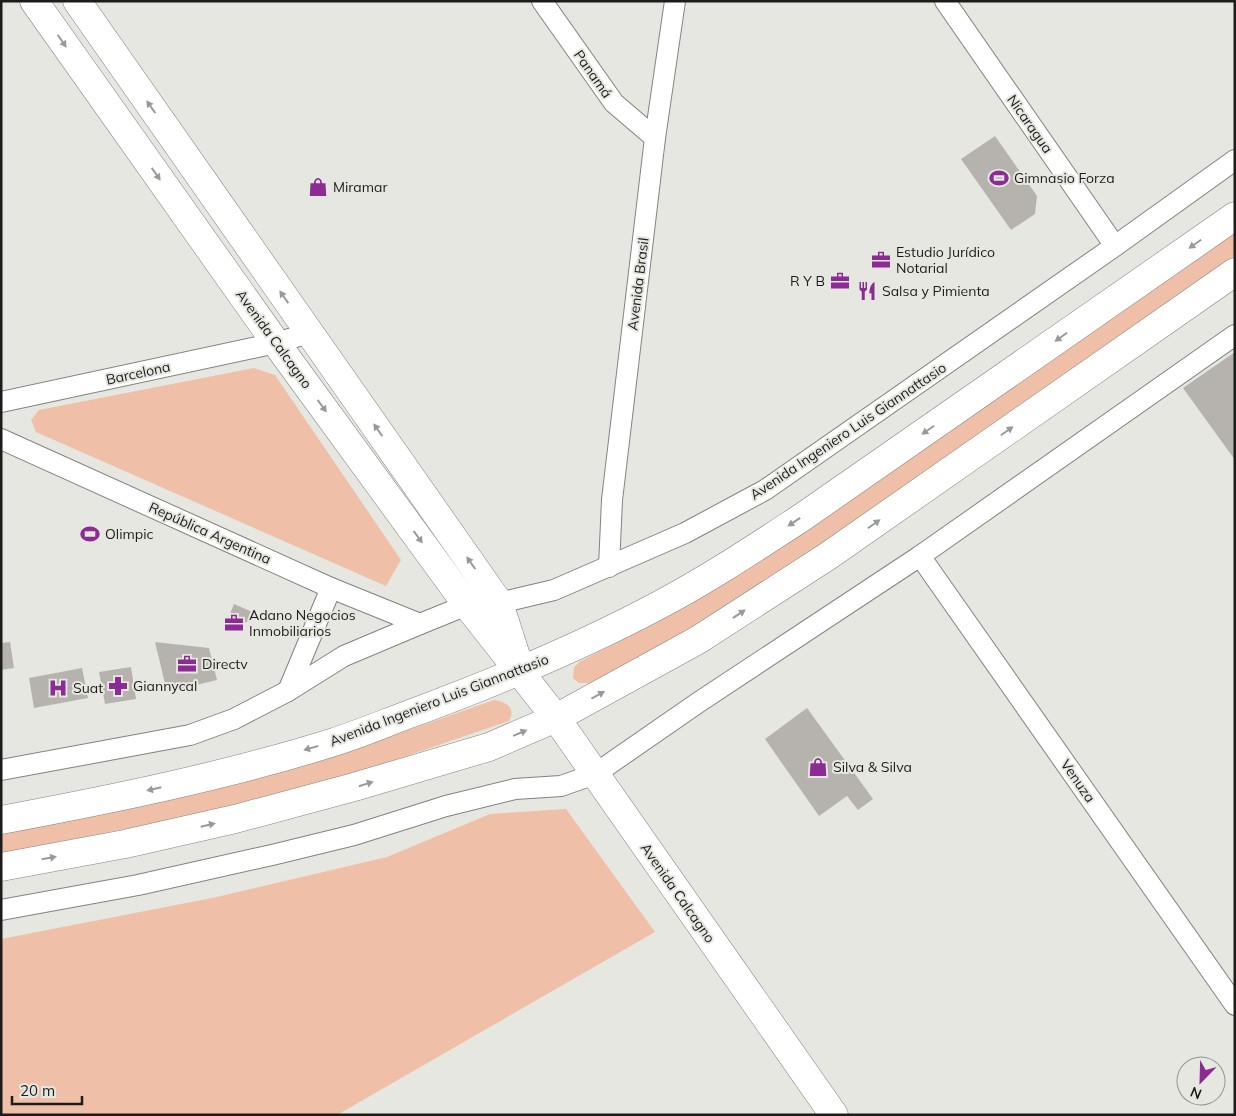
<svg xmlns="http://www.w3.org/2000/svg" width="1236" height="1116" font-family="Mulish,sans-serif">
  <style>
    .green { fill: #efbfa7 }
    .building { fill: #b6b3af }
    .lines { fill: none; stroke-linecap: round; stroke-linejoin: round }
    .street-casing { stroke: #83837e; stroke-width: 22 }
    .secondary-casing { stroke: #83837e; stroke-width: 29 }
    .primary-casing { stroke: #83837e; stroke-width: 29 }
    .street { stroke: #fff; stroke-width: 20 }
    .secondary { stroke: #fff; stroke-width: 28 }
    .primary { stroke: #fff; stroke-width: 28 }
    .oneway { fill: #999998 }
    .labels { text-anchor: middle; stroke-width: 4; stroke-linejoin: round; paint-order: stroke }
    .street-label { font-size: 14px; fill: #1c1c1a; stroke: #e7e7e1 }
    .poi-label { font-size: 14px; fill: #1c1c1a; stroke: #e7e7e1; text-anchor: start }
  </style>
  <rect width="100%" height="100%" fill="#e7e7e1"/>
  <g class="green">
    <polygon points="1235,228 1235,256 820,547 667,642 591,683 579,683 573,678 574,667 581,661 659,621 746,570"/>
    <polygon points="254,368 275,375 401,560 386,586 36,432 31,420 39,410"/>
    <path d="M494 700C507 702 516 708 509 721L348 776 177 819 1 853V831L335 756Z"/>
    <polygon points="566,809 655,932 337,1115 1,1115 1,939 217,897 387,857 490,814"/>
  </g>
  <g class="building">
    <polygon points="995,136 1037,196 1035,214 1011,230 961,159"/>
    <polygon points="1235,352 1235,460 1183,388"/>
    <polygon points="234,604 262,616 223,631"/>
    <polygon points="10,642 14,668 1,670 1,643"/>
    <polygon points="155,642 209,648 217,680 167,692"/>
    <polygon points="131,667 136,699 105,704 99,672"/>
    <polygon points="82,668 88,698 34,708 29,678"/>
    <polygon points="807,708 873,799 858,810 847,796 819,816 765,739"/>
  </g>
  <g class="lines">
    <g class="street-casing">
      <g id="street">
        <polyline points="542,1 614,103 655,138"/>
        <polyline points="945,1 1115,246"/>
        <polyline points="1,402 276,343 309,333"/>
        <polyline points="1,439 331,588 420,624"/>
        <polyline points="920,556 1235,1005"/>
        <polyline points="609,567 612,500 655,138 675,1"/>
        <polyline points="288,691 331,588"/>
        <polyline points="1,770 190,735 234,719 288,691 344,656 420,624 467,605 499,603 554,590 685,533 765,490 1115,246 1235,160"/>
        <polyline points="1,910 138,885 272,855 354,835 446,806 515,789 561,786 595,774 699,702 920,556 1235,335"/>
      </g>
    </g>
    <g class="secondary-casing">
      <g id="secondary">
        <polyline points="34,1 276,343 467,605 556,718 834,1115"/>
        <polyline points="77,1 499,603 516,656"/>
      </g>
    </g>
    <g class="primary-casing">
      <g id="primary">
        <path d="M1 820C113 799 226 776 334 742 359 734 383 724 407 715 494 683 579 648 661 604 710 578 755 548 801 518L1235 216"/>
        <polyline points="1,867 125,844 235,819 354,787 489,747 556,718 698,640 828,556 1235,272"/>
      </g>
    </g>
    <use href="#street" class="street"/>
    <use href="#secondary" class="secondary"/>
    <use href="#primary" class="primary"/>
  </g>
  <defs><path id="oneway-solid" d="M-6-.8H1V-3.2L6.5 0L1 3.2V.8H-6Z" transform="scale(1.25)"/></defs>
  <g class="oneway">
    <use href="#oneway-solid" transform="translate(62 41) rotate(55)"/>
    <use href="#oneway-solid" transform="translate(151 107) rotate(-125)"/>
    <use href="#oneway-solid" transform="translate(156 174) rotate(55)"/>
    <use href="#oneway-solid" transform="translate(1195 244) rotate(145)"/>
    <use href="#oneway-solid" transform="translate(284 297) rotate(-125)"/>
    <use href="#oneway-solid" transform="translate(1061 337) rotate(145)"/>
    <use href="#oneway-solid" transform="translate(322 406) rotate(54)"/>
    <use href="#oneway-solid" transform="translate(378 430) rotate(-125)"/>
    <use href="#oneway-solid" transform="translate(928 430) rotate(145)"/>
    <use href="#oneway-solid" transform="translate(1007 431) rotate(-35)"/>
    <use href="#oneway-solid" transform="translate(794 522) rotate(146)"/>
    <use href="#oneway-solid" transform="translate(874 524) rotate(-35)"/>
    <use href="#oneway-solid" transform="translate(418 537) rotate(54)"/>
    <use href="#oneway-solid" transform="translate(471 563) rotate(-125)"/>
    <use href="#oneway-solid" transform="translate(739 614) rotate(-33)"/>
    <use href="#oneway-solid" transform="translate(598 695) rotate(-29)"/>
    <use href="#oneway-solid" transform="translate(520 733) rotate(-23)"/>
    <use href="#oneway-solid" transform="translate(311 748) rotate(164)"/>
    <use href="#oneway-solid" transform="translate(366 784) rotate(-17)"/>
    <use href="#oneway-solid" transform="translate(154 789) rotate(167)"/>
    <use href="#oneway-solid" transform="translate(208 825) rotate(-13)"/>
    <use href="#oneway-solid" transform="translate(49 858) rotate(-10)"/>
  </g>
  <defs>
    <g id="stadium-bare" transform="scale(1.5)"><path d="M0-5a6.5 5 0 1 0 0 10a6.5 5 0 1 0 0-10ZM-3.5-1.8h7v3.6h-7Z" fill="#8c2b94" stroke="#e7e7e1" stroke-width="2.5" paint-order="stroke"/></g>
    <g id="shop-bare" transform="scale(1.5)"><path d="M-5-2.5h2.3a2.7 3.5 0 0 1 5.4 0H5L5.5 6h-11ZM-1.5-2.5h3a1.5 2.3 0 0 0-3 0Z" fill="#8c2b94" stroke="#e7e7e1" stroke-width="2.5" paint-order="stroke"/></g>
    <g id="office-bare" transform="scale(1.5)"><path d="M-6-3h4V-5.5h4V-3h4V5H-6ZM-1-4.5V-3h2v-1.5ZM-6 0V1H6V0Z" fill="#8c2b94" stroke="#e7e7e1" stroke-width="2.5" paint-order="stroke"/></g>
    <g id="restaurant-bare" transform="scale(1.5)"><path d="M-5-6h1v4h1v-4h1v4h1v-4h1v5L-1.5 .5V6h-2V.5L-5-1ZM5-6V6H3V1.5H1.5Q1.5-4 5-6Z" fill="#8c2b94" stroke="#e7e7e1" stroke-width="2.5" paint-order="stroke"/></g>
    <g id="pharmacy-bare" transform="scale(1.5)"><path d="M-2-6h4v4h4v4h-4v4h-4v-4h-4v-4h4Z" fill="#8c2b94" stroke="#e7e7e1" stroke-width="2.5" paint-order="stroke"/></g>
    <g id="hospital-bare" transform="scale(1.5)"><path d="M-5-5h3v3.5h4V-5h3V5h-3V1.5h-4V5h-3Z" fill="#8c2b94" stroke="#e7e7e1" stroke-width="2.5" paint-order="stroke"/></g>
  </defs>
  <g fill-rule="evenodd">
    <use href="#stadium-bare" x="999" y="178"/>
    <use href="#shop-bare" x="318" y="187"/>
    <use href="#office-bare" x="881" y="260"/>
    <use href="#office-bare" x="840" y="281"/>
    <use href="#restaurant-bare" x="867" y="291"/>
    <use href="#stadium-bare" x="90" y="534"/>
    <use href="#office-bare" x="234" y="623"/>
    <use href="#office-bare" x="187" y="664"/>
    <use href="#pharmacy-bare" x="118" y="686"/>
    <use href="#hospital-bare" x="58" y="688"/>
    <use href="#shop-bare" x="818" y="767"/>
  </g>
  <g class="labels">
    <g class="street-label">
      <text transform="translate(593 74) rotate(55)" y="5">Panamá</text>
      <text transform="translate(1030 124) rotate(55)" y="5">Nicaragua</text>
      <text transform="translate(638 284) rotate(-83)" y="5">Avenida Brasil</text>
      <text transform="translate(274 339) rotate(54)" y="5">Avenida Calcagno</text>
      <text transform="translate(138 373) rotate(-12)" y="5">Barcelona</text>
      <text transform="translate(848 431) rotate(-34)" y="5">Avenida Ingeniero Luis Giannattasio</text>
      <text transform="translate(210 533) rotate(24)" y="5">República Argentina</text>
      <text transform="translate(439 700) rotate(-21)" y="5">Avenida Ingeniero Luis Giannattasio</text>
      <text transform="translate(1078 781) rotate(55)" y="5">Venuza</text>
      <text transform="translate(678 893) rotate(55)" y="5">Avenida Calcagno</text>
    </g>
    <g class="poi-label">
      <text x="1014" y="183">Gimnasio Forza</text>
      <text x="333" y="192">Miramar</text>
      <text x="896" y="257">Estudio Jurídico<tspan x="896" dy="16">Notarial</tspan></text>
      <text x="825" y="286" text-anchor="end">R Y B</text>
      <text x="882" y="296">Salsa y Pimienta</text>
      <text x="105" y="539">Olimpic</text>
      <text x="249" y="620">Adano Negocios<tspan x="249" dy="16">Inmobiliarios</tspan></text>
      <text x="202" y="669">Directv</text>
      <text x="133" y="691">Giannycal</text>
      <text x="73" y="693">Suat</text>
      <text x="833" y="772">Silva &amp; Silva</text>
    </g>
  </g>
  <rect width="1236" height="1116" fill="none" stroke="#1c1c1a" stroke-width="5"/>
  <g transform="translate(1201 1081) rotate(203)"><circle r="24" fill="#e7e7e1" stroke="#969691"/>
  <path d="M0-4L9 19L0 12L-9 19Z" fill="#8c2b94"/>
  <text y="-8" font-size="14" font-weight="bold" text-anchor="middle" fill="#1c1c1a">N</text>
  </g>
  <path d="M12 1096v8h70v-8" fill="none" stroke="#1c1c1a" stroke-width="2.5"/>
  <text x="20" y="1096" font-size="15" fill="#1c1c1a" stroke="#e7e7e1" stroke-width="4" paint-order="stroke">20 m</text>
</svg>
